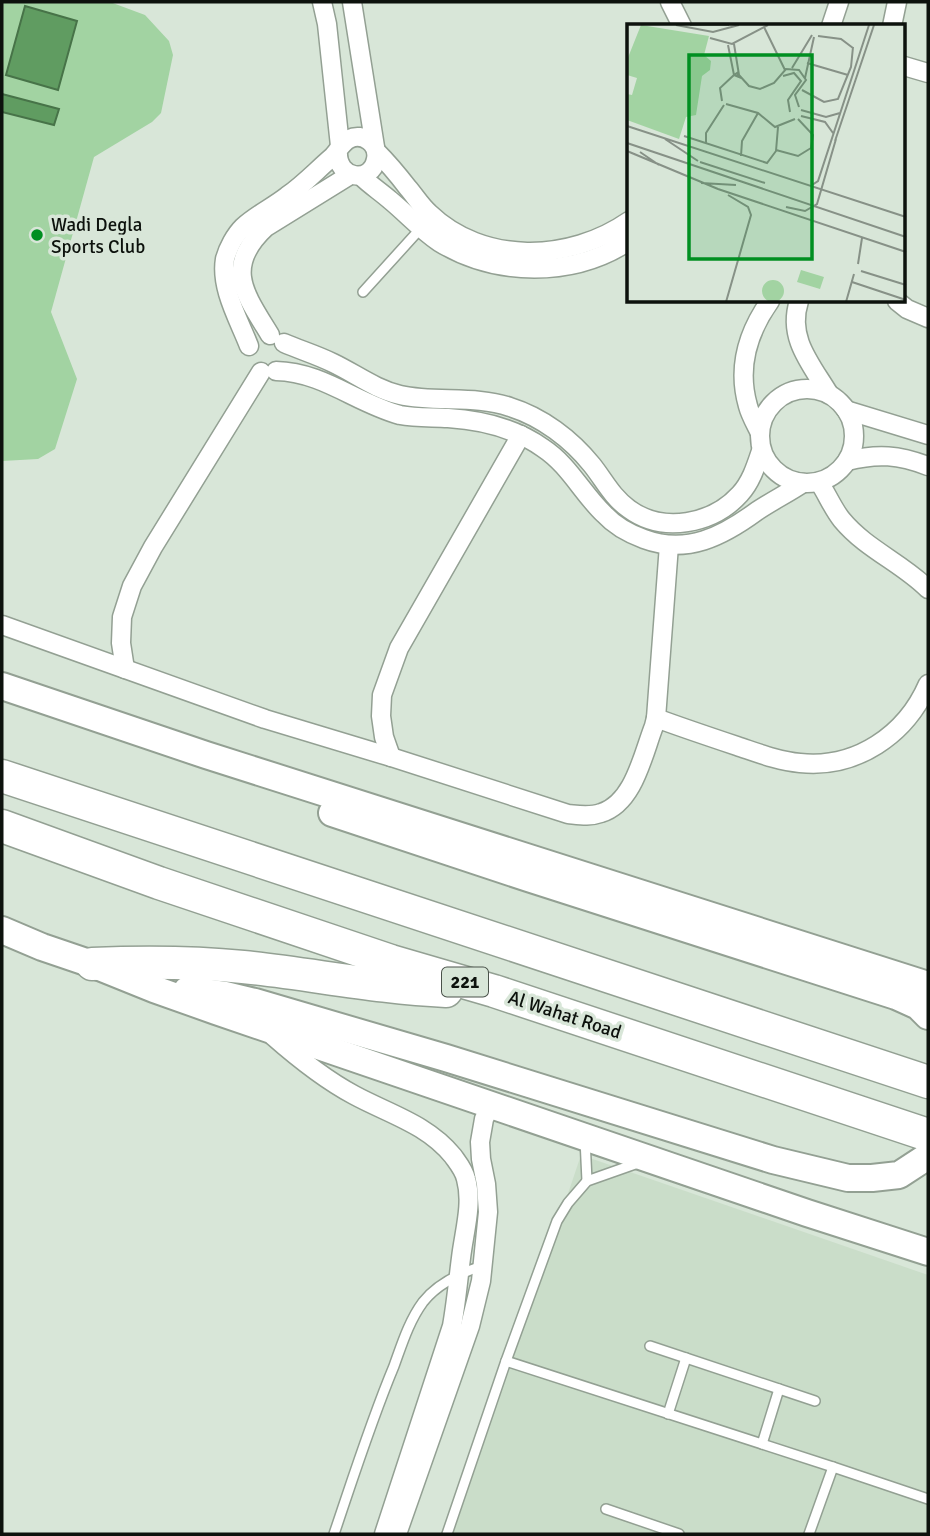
<svg xmlns="http://www.w3.org/2000/svg" width="930" height="1536" font-family="Signika,sans-serif">
  <style>
    .built { fill: #caddc9 }
    .green { fill: #a2d3a2 }
    .water { fill: #609c61; stroke: #477348; stroke-width: 2 }
    .lines { fill: none; stroke-linecap: round; stroke-linejoin: round }
    .lane-casing { stroke: #93a093; stroke-width: 12 }
    .street-casing { stroke: #93a093; stroke-width: 21 }
    .primary-casing { stroke: #93a093; stroke-width: 30 }
    .highway-casing { stroke: #93a093; stroke-width: 35 }
    .lane { stroke: #fff; stroke-width: 9 }
    .street { stroke: #fff; stroke-width: 18 }
    .primary { stroke: #fff; stroke-width: 26 }
    .highway { stroke: #fff; stroke-width: 32 }
    .poi-dot { fill: #008f21; stroke: #d8e6d8; stroke-width: 2.5 }
    .labels { text-anchor: middle; stroke-width: 7; stroke-linejoin: round; paint-order: stroke }
    .shield { fill: #d8e6d8; stroke: #4a524a; stroke-width: 2 }
    .shield-label { font-size: 18px; font-weight: bold; fill: #0d120d }
    .poi-label { font-size: 19px; fill: #0d120d; stroke: #d8e6d8; text-anchor: start }
    .street-label { font-size: 19px; fill: #0d120d; stroke: #d8e6d8 }
    .inset-road { fill: none; stroke: #879187; stroke-width: 2 }
    .view { fill: #008f21; fill-opacity: 0.15; stroke: #008f21; stroke-width: 3.5 }
    .inset-edge { fill: none; stroke: #0d120d; stroke-width: 3.5 }
  </style>
  <rect width="100%" height="100%" fill="#d8e6d8"/>
  <polygon class="built" points="581,1155 928,1275 928,1534 453,1534"/>
  <polygon class="green" points="2,2 110,2 145,15 169,41 173,55 161,113 152,122 94,157 51,312 77,379 55,449 38,459 2,461"/>
  <g class="water">
    <polygon points="25,6 77,21 58,90 6,75"/>
    <polygon points="2,94 59,109 54,125 2,112"/>
  </g>
  <g class="lines">
    <g class="lane-casing">
      <g id="lane">
        <polyline points="363,292 421,228"/>
        <polyline points="585,1139 587,1181"/>
        <polyline points="650,1346 815,1401"/>
        <polyline points="506,1361 833,1467 928,1499"/>
        <polyline points="668,1414 686,1358"/>
        <polyline points="762,1444 779,1389"/>
        <polyline points="606,1509 679,1534"/>
        <path d="M334 1534C353 1478 371 1421 394 1366 402 1344 409 1321 423 1302 438 1283 460 1273 482 1266"/>
        <polyline points="447,1534 506,1361 557,1221 568,1203 587,1181 638,1163"/>
        <polyline points="809,1534 833,1467"/>
      </g>
    </g>
    <g class="street-casing">
      <g id="street">
        <polyline points="322,2 327,24 340,146"/>
        <polyline points="352,2 375,147"/>
        <polyline points="670,2 682,26"/>
        <polyline points="831,26 839,2"/>
        <polyline points="892,26 897,2"/>
        <polyline points="904,66 928,73"/>
        <path d="M376 151C388 163 398 175 408 188 415 196 421 206 429 213 483 265 570 262 629 221"/>
        <path d="M361 176C370 185 381 192 390 200 407 214 421 230 439 242 496 277 573 278 629 241"/>
        <path d="M799 301C787 338 811 364 829 394"/>
        <polyline points="897,301 907,309 928,318"/>
        <path d="M270 335C245 294 223 267 266 227L350 175"/>
        <path d="M284 343C300 350 317 355 333 363 356 374 375 389 400 395 436 403 475 395 510 407 542 417 571 439 592 465 604 480 612 497 629 509 663 534 713 524 740 494 751 482 756 466 761 451"/>
        <path d="M249 346C239 320 220 288 225 259 228 248 235 235 243 227 256 215 273 207 287 196 303 185 316 171 331 158 338 152 341 143 349 139 363 132 379 144 376 159 372 184 336 180 338 151"/>
        <path d="M276 371C323 372 356 403 400 415 416 418 432 417 448 418 481 420 515 428 543 448 569 465 582 493 604 514 615 526 630 534 644 539 687 555 723 536 757 511 772 501 788 493 803 483"/>
        <circle cx="807" cy="436" r="47"/>
        <polyline points="846,410 928,435"/>
        <path d="M759 431C755 423 750 414 748 406 737 368 748 332 770 301"/>
        <path d="M847 461C878 453 899 455 928 466"/>
        <path d="M819 482C827 494 833 509 842 520 866 549 902 563 928 589"/>
        <path d="M2 625 265 719 391 757 568 814C579 815 590 817 601 813 634 803 643 754 654 726L656 718 669 545"/>
        <polyline points="125,669 121,643 122,617 132,586 153,547 261,372"/>
        <path d="M656 718C683 728 710 737 737 746 758 753 778 761 800 763 856 769 906 735 928 684"/>
        <polyline points="391,757 384,737 381,716 382,695 399,648 521,435"/>
        <path d="M273 1036C298 1058 324 1079 354 1095 389 1114 427 1124 453 1156 458 1163 464 1170 466 1179 473 1204 464 1232 461 1258 458 1281 456 1304 452 1326L384 1534"/>
        <polyline points="397,1534 470,1326 481,1281 488,1212 486,1184 481,1159 480,1142 484,1119 491,1104"/>
      </g>
    </g>
    <g class="primary-casing">
      <g id="primary">
        <polyline points="2,686 206,755 928,985"/>
        <polyline points="332,813 528,878 896,996 918,1006 928,1016"/>
        <polyline points="2,930 42,947 92,964 154,989 216,1011 807,1213 928,1252"/>
        <polyline points="187,990 225,995 255,1002 446,1058 773,1160 848,1178 872,1178 899,1175 928,1156"/>
      </g>
    </g>
    <g class="highway-casing">
      <g id="highway">
        <polyline points="2,776 928,1082"/>
        <polyline points="2,826 159,883 391,961 494,991 928,1135"/>
        <path d="M92 964C142 962 193 962 243 967 311 974 378 988 446 991"/>
      </g>
    </g>
    <use href="#lane" class="lane"/>
    <use href="#street" class="street"/>
    <use href="#primary" class="primary"/>
    <use href="#highway" class="highway"/>
  </g>
  <circle class="poi-dot" cx="37" cy="235" r="7"/>
  <g class="labels">
    <rect class="shield" x="442" y="967.5" width="46" height="29" rx="5"/>
    <g class="shield-label">
      <text x="465" y="988">221</text>
    </g>
    <g class="poi-label">
      <text x="51" y="231">Wadi Degla<tspan x="51" dy="22">Sports Club</tspan></text>
    </g>
    <g class="street-label">
      <text transform="translate(565 1014) rotate(18)" y="7">Al Wahat Road</text>
    </g>
  </g>
  <g transform="translate(627 24)">
    <rect width="278" height="278" fill="#d8e6d8"/>
    <path d="M14 1 82 12 77 31 84 37 83 46 75 52 69 91 59 93 52 115 0 96V70L5 71 10 54 0 51V36ZM174 246 197 253 193 265 170 258ZM135 267a11 11 0 1 1 22 0a11 11 0 1 1-22 0Z" fill="#a2d3a2"/>
    <path class="inset-road" d="M49 1 86 8 112 1M63 1H102M137 3 158 46M191 12 214 15 226 24M83 14 105 20 141 1M107 20 112 51M101 21 107 51M180 39 221 51M165 44 185 11M112 51 122 62 133 65 147 59 159 45 172 46 179 56 168 71 172 83M156 52 167 49 174 57 161 76 163 88M178 54 187 13M175 66 197 78 211 75 224 43 226 23M95 77 93 64 107 51 112 53 110 49 107 51M99 80 131 89 148 103 168 95M174 86 199 93 213 89M174 92 198 98 206 109M0 102 279 193M57 112 140 139 149 127 151 103M38 115 71 137M208 117 247 1M0 119 279 213M79 120V109L97 81M149 126 171 132 184 124 186 111 171 95M0 127 91 165 279 228M13 128 32 141M114 132 115 117 131 89M73 138 138 159M74 159 109 161M185 161 191 157 242 1M159 183 178 187 190 180 209 115M231 240 235 214M234 247 279 261M225 258 279 276M99 278 124 191 121 183 101 171M219 278 227 250"/>
    <path class="view" d="M62 31H185V235H62Z"/>
    <rect width="278" height="278" class="inset-edge"/>
  </g>
  <rect width="930" height="1536" fill="none" stroke="#0d120d" stroke-width="7"/>
</svg>
